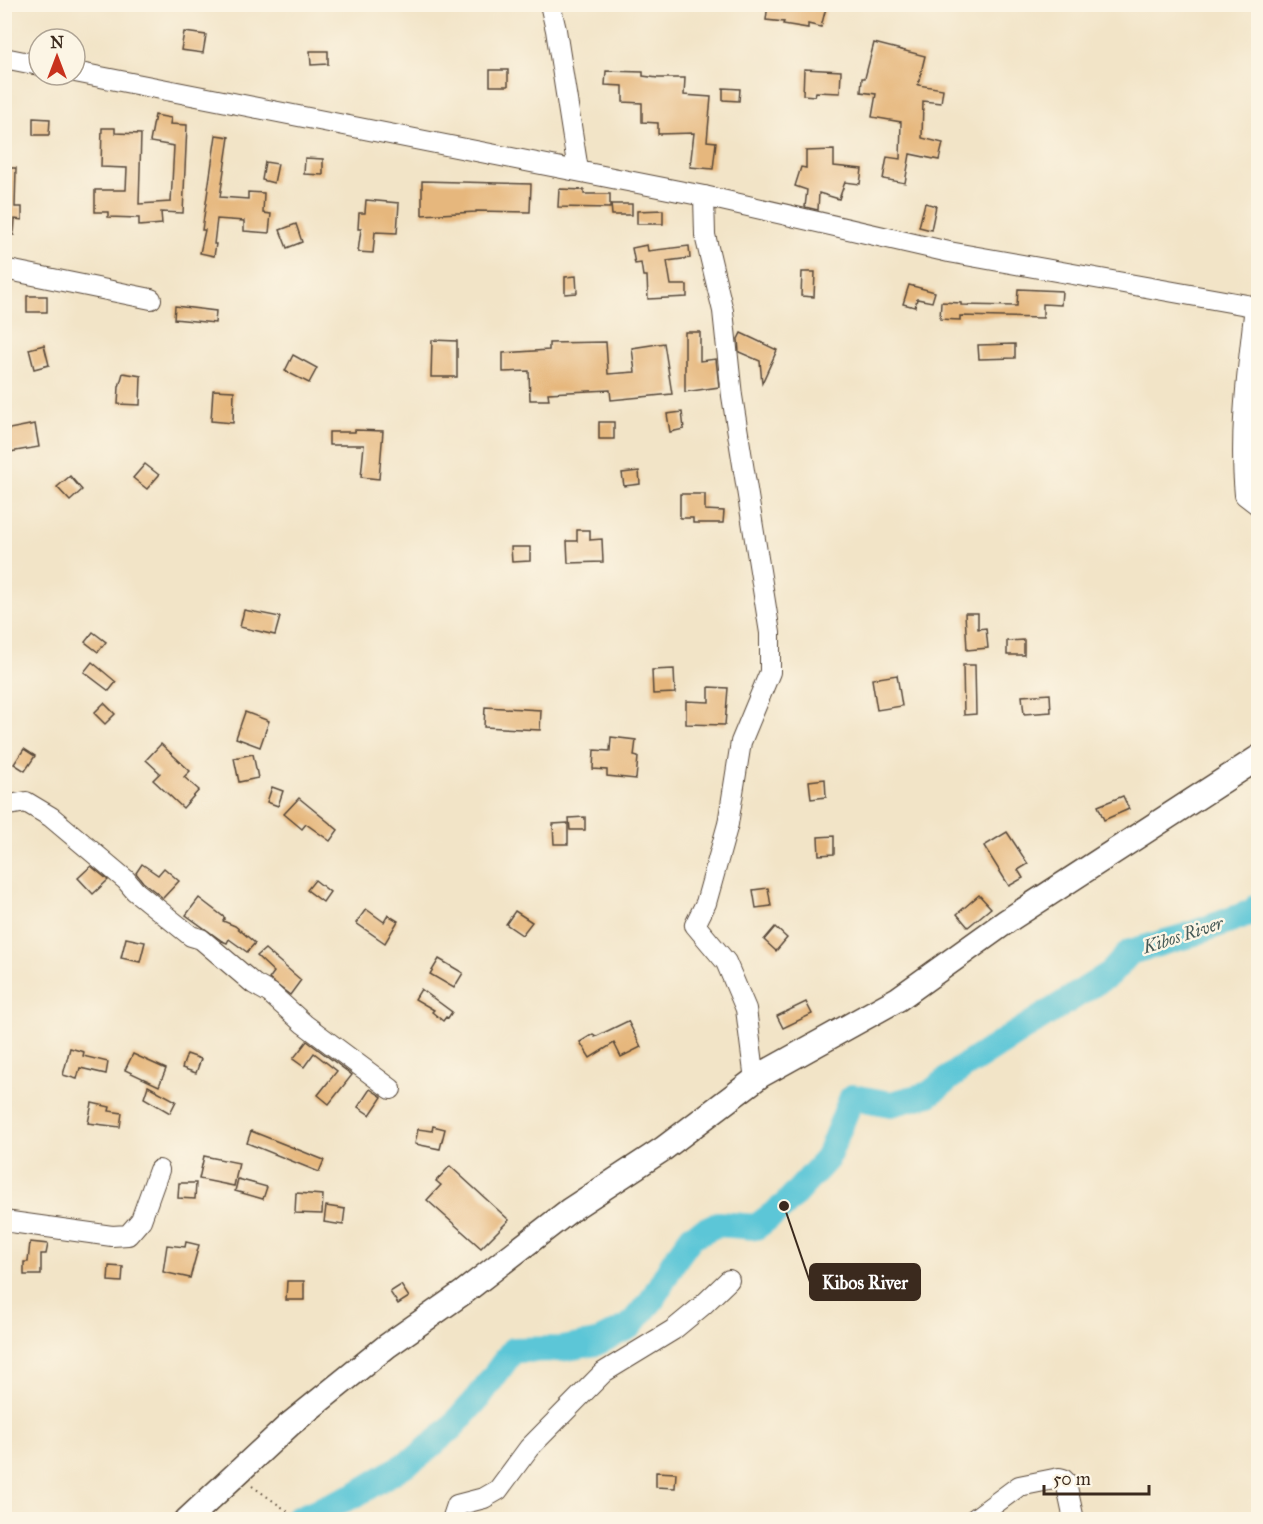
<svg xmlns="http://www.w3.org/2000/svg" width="1263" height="1524" font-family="'IM FELL Great Primer',serif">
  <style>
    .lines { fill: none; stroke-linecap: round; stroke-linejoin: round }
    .river { stroke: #5cc6d7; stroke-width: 26 }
    .building { fill: #e6b77d }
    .minor-casing { stroke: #564637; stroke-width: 22 }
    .major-casing { stroke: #564637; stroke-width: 27 }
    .path { stroke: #564637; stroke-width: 2; stroke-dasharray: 1.5 4.5; stroke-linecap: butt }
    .minor { stroke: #fff; stroke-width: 20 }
    .major { stroke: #fff; stroke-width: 24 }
    .labels { text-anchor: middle; stroke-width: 5; stroke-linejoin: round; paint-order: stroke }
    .water-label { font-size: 18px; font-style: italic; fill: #455956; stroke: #fcf5e5 }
    .leader { fill: none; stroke: #3b2a1e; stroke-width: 2 }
    .callout-dot { fill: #3b2a1e; stroke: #fcf5e5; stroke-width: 2 }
    .callout { fill: #3b2a1e; stroke: #3b2a1e; stroke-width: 2 }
    .callout-label { font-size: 18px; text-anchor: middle; font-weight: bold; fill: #fff }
  </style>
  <rect width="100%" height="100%" fill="#fcf5e5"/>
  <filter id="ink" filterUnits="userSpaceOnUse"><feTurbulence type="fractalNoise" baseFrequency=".0167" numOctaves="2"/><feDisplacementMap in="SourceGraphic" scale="12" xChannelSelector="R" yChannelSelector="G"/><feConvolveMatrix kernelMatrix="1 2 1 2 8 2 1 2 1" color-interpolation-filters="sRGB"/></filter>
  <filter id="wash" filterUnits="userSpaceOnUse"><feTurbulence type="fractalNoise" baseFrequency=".008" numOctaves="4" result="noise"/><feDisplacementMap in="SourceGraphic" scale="24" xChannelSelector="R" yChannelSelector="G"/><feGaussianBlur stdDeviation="1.35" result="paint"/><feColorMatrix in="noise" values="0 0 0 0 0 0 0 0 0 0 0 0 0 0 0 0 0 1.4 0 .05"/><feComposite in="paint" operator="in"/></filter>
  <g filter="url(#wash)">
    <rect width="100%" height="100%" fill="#f2e4c7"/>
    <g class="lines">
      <polyline class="river" points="295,1520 355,1495 419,1456 451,1428 478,1398 513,1350 561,1349 596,1343 630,1326 652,1300 674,1261 692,1236 718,1224 756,1227 784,1206 827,1159 852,1097 891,1104 929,1094 962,1068 1111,973 1130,952 1186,936 1252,912 1258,906"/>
    </g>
    <g id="blocks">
      <g class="building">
        <polygon points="768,4 827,4 821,27 808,24 808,28 783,24 784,22 766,20"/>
        <polygon points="184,32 206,35 203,53 181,50"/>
        <polygon points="874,43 925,56 918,85 943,89 941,103 923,101 922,138 943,143 939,160 910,154 905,183 883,179 887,157 900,159 901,122 872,117 876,94 861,92 862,78 865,78"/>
        <polygon points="310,51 328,51 328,64 311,65"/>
        <polygon points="804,69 841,71 840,93 816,92 815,96 803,95"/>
        <rect x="490" y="70" width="18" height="16"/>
        <polygon points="606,71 643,72 643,76 658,78 685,78 684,95 711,97 707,141 716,142 713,169 690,167 694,133 658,134 658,123 642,122 642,103 623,102 623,86 605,85"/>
        <polygon points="723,88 740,89 739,101 723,100"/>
        <polygon points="155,115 171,118 170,124 187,125 183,213 161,212 162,224 139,226 139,218 108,217 108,212 95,212 95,190 126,190 127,168 101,167 102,128 115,128 115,133 141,134 139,204 171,202 174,146 150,142"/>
        <polygon points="33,118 50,119 49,135 33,135"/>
        <polygon points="216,135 229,137 220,197 248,199 248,192 264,193 263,213 271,214 269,233 244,231 244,221 217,219 214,244 216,244 214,256 200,253 205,230 202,230"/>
        <polygon points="834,150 834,166 862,169 860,184 845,182 839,199 819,193 818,210 805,207 807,190 795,186 801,167 806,168 806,151"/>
        <polygon points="305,158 323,159 323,175 304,174"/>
        <polygon points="265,162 278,164 274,183 262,180"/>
        <polygon points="4,168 16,168 15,207 22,207 22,220 15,219 14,235 4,235"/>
        <polygon points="422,181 531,184 530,212 476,211 476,212 422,215"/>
        <polygon points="559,189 584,190 584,194 610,194 610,208 558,207"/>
        <polygon points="366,200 399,203 397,233 375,232 373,253 358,252 361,229 358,229 359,213 365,213"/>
        <polygon points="925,203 936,206 931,230 919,227"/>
        <polygon points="611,204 632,204 632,215 612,215"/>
        <polygon points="663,210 663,224 637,224 637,211"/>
        <polygon points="296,224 302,242 287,248 280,230"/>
        <polygon points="647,245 648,251 689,246 690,258 667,261 671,285 687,285 687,297 648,299 647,276 643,276 641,263 635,264 632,248"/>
        <polygon points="802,272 815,272 814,297 801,296"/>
        <polygon points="576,276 577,293 565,294 565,277"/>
        <polygon points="909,285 935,292 932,302 917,299 915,307 903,304"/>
        <polygon points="1018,289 1062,291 1061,305 1043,304 1043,318 960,316 960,320 940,319 941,302 961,303 961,305 1017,306"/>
        <rect x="27" y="296" width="20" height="16"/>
        <polygon points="175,306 216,311 215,323 174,319"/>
        <polygon points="685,332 700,332 700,361 716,359 719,387 685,392"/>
        <polygon points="741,333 777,350 762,383 760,361 739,352 738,339"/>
        <polygon points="432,340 457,341 457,377 431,377"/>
        <polygon points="606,342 608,374 635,372 632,348 664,343 672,394 611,400 610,390 548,393 549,400 530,400 529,371 503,372 503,353 549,350 549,343"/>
        <polygon points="1015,344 1015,358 979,359 978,345"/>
        <polygon points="44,345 49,365 34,369 29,349"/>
        <polygon points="293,355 317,368 309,383 285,371"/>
        <polygon points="123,373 141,376 140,405 118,404 119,387"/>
        <polygon points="213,390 234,391 233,423 211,421"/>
        <polygon points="682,412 684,429 670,432 667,414"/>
        <rect x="599" y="422" width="15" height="17"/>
        <polygon points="35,424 39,447 4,453 4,430"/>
        <polygon points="355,430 383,431 379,479 361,477 364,445 329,445 329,432 355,432"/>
        <polygon points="145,464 159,475 147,489 133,478"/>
        <polygon points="639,471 640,484 624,486 622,473"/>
        <polygon points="70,476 82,490 70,501 57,487"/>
        <polygon points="680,494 705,494 705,510 724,511 723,523 693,523 693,518 680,518"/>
        <polygon points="577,530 590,530 590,540 602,539 603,562 568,563 567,541 577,541"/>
        <polygon points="511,547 530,547 530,561 512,562"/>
        <polygon points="244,610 280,617 275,635 240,627"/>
        <polygon points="965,613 978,613 978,629 986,628 988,648 967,650"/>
        <polygon points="93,632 106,642 98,652 85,642"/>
        <polygon points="1024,640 1024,655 1007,655 1007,641"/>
        <polygon points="92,662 116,682 109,691 84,672"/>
        <polygon points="963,665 975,665 976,714 964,715"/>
        <polygon points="674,669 675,693 653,694 652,670"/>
        <polygon points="897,675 902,706 877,710 872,679"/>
        <polygon points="709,687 728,688 725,725 686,724 686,701 709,702"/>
        <polygon points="1050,694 1051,712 1024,714 1022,696"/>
        <polygon points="104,703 115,714 105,724 94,713"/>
        <polygon points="485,707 541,710 540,730 484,727"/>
        <polygon points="245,712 269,721 260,747 236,738"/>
        <polygon points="611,737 636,740 634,756 638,757 636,779 607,776 607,770 593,769 594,750 610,751"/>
        <polygon points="161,744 190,771 184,777 199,790 183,808 153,780 160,773 146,760"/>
        <polygon points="24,749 35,756 25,771 14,764"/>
        <polygon points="253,754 258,778 239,782 234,758"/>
        <polygon points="825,779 826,797 811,799 809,781"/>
        <polygon points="272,787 283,791 278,806 267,802"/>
        <polygon points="1123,796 1129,809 1104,820 1098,806"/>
        <polygon points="299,798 338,830 330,841 306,824 302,829 284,814"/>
        <polygon points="585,817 585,830 570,830 569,818"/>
        <polygon points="568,823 568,844 554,844 553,824"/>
        <polygon points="1007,832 1028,864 1018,870 1023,878 1009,886 984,846"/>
        <polygon points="834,836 834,854 819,855 818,837"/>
        <polygon points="142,864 158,875 164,868 179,881 163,898 143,882 136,873"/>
        <polygon points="91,866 108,880 93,894 78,878"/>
        <polygon points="315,880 330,892 323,902 307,890"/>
        <polygon points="768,888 771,906 756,908 753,890"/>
        <polygon points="979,895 991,908 968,927 957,914"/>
        <polygon points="199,898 225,918 223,921 235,926 255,943 247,952 229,939 227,943 222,941 186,915"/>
        <polygon points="366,909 384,922 388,915 398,921 385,943 356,923"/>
        <polygon points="515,911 532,922 522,935 506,924"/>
        <polygon points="775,927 787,938 776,951 764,940"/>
        <polygon points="126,938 145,942 140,962 121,958"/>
        <polygon points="265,949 301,980 290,995 269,979 274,972 257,956"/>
        <polygon points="439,959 463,973 454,988 430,974"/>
        <polygon points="421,989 452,1012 448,1018 446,1017 443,1021 432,1012 434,1010 415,999"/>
        <polygon points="806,1002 812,1014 783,1028 777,1016"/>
        <polygon points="628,1021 641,1047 621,1057 614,1043 590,1058 580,1042 593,1034 595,1037"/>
        <polygon points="307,1041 352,1075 329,1104 318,1095 337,1071 314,1053 304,1067 293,1059"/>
        <polygon points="70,1048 84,1052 83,1056 108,1062 106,1074 80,1068 77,1079 63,1075"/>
        <polygon points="133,1054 166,1069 159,1086 125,1070"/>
        <polygon points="187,1054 201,1059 196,1073 182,1068"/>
        <polygon points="148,1086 176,1101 170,1113 144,1098"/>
        <polygon points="370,1089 382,1097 370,1115 358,1107"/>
        <polygon points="92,1103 110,1107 109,1111 122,1113 120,1127 88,1123"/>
        <polygon points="433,1126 445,1129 440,1149 415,1144 418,1129 432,1131"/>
        <polygon points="251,1131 324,1160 319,1172 247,1143"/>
        <polygon points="204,1156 239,1163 234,1186 199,1179"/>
        <polygon points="450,1166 509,1220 481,1248 427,1200 441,1185 436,1181"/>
        <polygon points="238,1179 267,1187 263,1199 235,1191"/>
        <polygon points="179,1183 196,1183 195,1199 178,1198"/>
        <polygon points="296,1193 323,1195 322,1214 295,1213"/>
        <polygon points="326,1206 345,1209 343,1225 324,1222"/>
        <polygon points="30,1242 48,1244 46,1254 41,1254 41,1275 24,1275 24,1262 28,1262"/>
        <polygon points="186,1242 199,1245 190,1278 163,1272 167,1245 185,1247"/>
        <polygon points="109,1266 123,1267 122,1282 108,1281"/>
        <polygon points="287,1281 304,1281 304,1300 286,1300"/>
        <polygon points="401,1285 409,1297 398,1304 390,1292"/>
        <polygon points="656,1472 676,1473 675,1488 656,1487"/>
      </g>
    </g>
  </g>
  <g filter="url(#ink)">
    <use href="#blocks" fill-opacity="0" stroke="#564637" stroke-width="1.5"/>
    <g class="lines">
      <g class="minor-casing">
        <g id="minor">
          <polyline points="550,4 556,30 578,170"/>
          <polyline points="4,58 39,65"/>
          <polyline points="75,72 704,196 949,252 1258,307"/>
          <polyline points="704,196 705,235 723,311 732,396 770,633 770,672 741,742 728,824 706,903 695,925 726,962 746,1009 755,1080"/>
          <polyline points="4,269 151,299"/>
          <path d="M1255 306C1248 369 1239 432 1245 495L1258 505"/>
          <polyline points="4,806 26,802 51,817 126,880 135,891 191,936 201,939 254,984 270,993 304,1024 391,1089"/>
          <polyline points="4,1221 112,1236 128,1235 141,1220 159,1170"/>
          <polyline points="452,1520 457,1505 484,1498 498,1490 529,1448 604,1372 673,1330 702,1306 729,1280"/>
          <polyline points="973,1520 1019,1486 1059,1478 1063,1479 1066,1482 1074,1520"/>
        </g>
      </g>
      <g class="major-casing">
        <polyline id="major" points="187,1520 289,1425 387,1346 464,1292 570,1210 663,1149 761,1075 898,999 1007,921 1258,758"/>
      </g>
      <polyline class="path" points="252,1486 300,1520"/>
      <use href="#minor" class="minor"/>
      <use href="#major" class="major"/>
    </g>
  </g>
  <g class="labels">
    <g class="water-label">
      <text transform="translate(1183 935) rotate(-18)" y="6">Kibos River</text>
    </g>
  </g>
  <path class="leader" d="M784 1206L810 1282"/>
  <circle class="callout-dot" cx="784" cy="1206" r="6"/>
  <rect class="callout" x="810" y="1264" width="110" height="36" rx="6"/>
  <g class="callout-label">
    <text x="865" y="1289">Kibos River</text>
  </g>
  <rect width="1263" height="1524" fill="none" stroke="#fcf5e5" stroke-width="24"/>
  <g transform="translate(57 57)"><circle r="28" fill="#fcf5e5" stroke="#afa495" stroke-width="1.5"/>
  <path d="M0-4.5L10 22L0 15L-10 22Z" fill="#c8321e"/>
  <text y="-9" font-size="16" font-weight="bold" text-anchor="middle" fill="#3b2a1e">N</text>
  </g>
  <path d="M1044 1485v9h105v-9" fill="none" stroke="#3b2a1e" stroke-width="3"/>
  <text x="1053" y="1485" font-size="18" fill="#3b2a1e" stroke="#fcf5e5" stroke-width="4.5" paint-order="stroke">50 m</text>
</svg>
